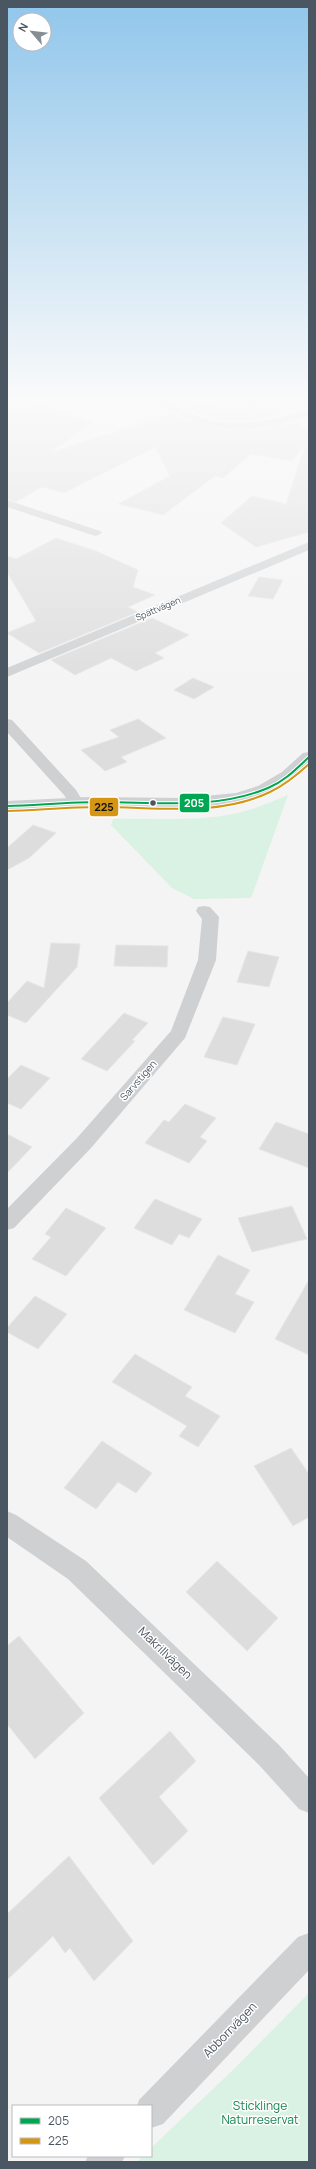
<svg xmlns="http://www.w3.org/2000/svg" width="316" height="2169" font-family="Manrope,sans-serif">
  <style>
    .green { fill: #d9f2e3 }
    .building { fill: #ddddde; stroke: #e5e6e7 }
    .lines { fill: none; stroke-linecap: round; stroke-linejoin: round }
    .street { fill: #ced0d2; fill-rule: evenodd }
    .secondary { fill: #ced0d4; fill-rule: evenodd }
    .bus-1-casing { stroke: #fff; stroke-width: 4 }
    .bus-2-casing { stroke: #fff; stroke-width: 4 }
    .bus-1 { stroke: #00a651; stroke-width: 2 }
    .bus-2 { stroke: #d49613; stroke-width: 2 }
    .bus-dot { fill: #4a5661; stroke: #fff; stroke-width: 1.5 }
    .labels { text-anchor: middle; stroke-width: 3; stroke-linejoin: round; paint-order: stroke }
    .far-street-label { font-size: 9px; fill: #4a5661; stroke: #fff }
    .street-label { font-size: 10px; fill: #4a5661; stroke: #fff }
    .near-street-label { font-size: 12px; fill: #4a5661; stroke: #fff }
    .near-park-label { font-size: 12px; fill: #17864f; stroke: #fff }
    .line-badge { stroke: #fff; stroke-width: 1.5 }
    .badge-label { font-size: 11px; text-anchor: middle; font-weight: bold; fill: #fff }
    .pale-badge-label { font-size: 11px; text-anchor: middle; font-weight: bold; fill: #111 }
  </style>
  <rect width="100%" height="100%" fill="#f4f4f4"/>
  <g class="green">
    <path d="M288 795 251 898 194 899 172 888 111 825 113 819C152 818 204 822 242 812 258 808 273 801 288 795Z"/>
    <polygon points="309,1993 309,2162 137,2162 143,2156 151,2156 151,2148 236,2067"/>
  </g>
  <g class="building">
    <polygon points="7,397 22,397 92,423 50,453 172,413 190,421 224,429 258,429 294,422 309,430 309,440 305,445 309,445 309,532 256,547 221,523 252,496 286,504 305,445 292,461 251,454 223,478 215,476 163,515 118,504 170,476 155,447 64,493 42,487 16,502 7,499"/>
    <polygon points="221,397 302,397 303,401 272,411 281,415 240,422 213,419 186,408"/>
    <polygon points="56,538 96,551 138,570 133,587 155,595 128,607 138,612 39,653 7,633 36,621 7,572 7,556 16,559"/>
    <polygon points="259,577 283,580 273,599 248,596"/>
    <polygon points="152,618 189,635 155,653 164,658 136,671 111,658 75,675 51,660"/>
    <polygon points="193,678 214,687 194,699 174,690"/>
    <polygon points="138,719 166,738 121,757 127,762 105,771 81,750 119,737 110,730"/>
    <polygon points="33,825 56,833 29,858 7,870 7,848"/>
    <polygon points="51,943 80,944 77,967 26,1023 7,1015 7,1003 27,981 44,988"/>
    <polygon points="116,945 168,946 167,967 114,966"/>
    <polygon points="248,951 279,957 269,987 237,982"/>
    <polygon points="124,1013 148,1023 132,1040 135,1041 107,1071 81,1059"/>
    <polygon points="223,1017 255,1024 237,1065 204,1057"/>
    <polygon points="21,1065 50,1078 21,1109 7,1103 7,1079"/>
    <polygon points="185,1104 216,1118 200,1137 207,1141 189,1163 145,1143 164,1120 169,1122"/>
    <polygon points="276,1122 309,1134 309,1168 259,1149"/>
    <polygon points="7,1134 32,1147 7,1173"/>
    <polygon points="155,1199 202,1219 189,1238 179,1234 172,1245 134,1228"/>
    <polygon points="292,1206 307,1239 252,1252 238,1218"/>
    <polygon points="66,1208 106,1228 66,1276 32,1259 51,1237 45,1234"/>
    <polygon points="218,1255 250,1270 235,1294 254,1302 235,1333 184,1310"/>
    <polygon points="309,1280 309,1355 275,1339"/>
    <polygon points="35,1296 67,1314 38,1349 7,1332 7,1328"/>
    <polygon points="135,1354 192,1387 185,1396 220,1416 198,1447 179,1436 187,1426 112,1382"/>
    <polygon points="102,1441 152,1473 136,1493 118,1482 96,1509 64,1488"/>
    <polygon points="291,1448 309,1474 309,1517 293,1526 254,1466"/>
    <polygon points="217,1561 278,1618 247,1651 186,1592"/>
    <polygon points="19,1636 84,1713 35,1759 7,1724 7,1646"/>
    <polygon points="170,1731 196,1761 159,1797 188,1831 153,1865 99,1798"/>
    <polygon points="69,1856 133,1941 94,1981 70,1948 65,1953 53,1936 7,1980 7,1914"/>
  </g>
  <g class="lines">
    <g class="street">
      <path d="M151 397C169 397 182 410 198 416 237 431 271 419 309 410V416C264 431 217 436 174 412 167 408 156 404 151 397Z"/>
      <polygon points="7,500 100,531 102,533 96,536 92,535 7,507"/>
      <polygon points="309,542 309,550 7,677 7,668"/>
      <polygon points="7,719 12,720 76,790 84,803 81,806 71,806 64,795 7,732"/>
      <polygon points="204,906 210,907 219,917 216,960 185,1038 91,1148 14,1228 7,1230 7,1209 77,1138 171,1031 198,960 202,919 196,911 198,907"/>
      <polygon points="7,1511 16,1515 86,1561 279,1745 309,1778 309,1813 299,1809 259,1765 68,1579 7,1537"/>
      <polygon points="309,1933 309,1970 163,2124 151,2128 151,2106 137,2106 139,2100 298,1937"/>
      <polygon points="88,2156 125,2156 122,2162 85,2162"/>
    </g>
    <path class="secondary" d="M309 752V766C251 819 174 807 101 807 70 807 38 810 7 811V801L89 797 184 798 236 793 258 786 282 772 303 753Z"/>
    <g class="bus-1-casing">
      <path id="bus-1" d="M7 806C39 805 70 802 102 802 157 802 215 810 268 788 285 781 296 769 309 757"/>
    </g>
    <g class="bus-2-casing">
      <path id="bus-2" d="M7 811C38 810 70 807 101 807 157 807 218 817 270 792 285 785 297 775 309 764"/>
    </g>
    <use href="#bus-1" class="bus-1"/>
    <use href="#bus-2" class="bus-2"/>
  </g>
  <linearGradient id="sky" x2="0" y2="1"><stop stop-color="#91c6eb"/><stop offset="0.57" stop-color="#fafafa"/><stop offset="1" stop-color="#fafafa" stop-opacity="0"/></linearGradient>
  <rect width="316" height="701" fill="url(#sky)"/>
  <circle class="bus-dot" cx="153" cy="803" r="3.5"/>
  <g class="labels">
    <g class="far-street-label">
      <text transform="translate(158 609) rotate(-23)" y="3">Spättvägen</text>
    </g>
    <g class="street-label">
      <text transform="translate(138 1080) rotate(-49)" y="4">Sarvstigen</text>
    </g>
    <g class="near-street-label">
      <text transform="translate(165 1653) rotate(44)" y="4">Makrillvägen</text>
      <text transform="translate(230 2030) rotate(-46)" y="4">Abborrvägen</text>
    </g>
    <g class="near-park-label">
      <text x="260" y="2110">Sticklinge<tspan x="260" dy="14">Naturreservat</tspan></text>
    </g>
  </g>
  <g class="line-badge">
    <rect x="179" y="793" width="31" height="20" rx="4" fill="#00a651"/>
    <rect x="89" y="797" width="30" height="20" rx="4" fill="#d49613"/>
  </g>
  <g class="badge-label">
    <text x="194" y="807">205</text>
  </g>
  <g class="pale-badge-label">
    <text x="104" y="811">225</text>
  </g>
  <rect width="316" height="2169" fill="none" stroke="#4a5661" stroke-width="16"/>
  <rect x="12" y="2105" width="140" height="52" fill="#ffffff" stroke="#b7bbc0"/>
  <rect x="20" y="2118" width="20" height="6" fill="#00a651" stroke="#b7bbc0"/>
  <text x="48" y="2125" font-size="12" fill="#4a5661">205</text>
  <rect x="20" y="2138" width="20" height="6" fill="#d49613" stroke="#b7bbc0"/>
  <text x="48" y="2145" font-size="12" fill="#4a5661">225</text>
  <g transform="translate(32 32) rotate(298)"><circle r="19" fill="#ffffff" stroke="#b7bbc0"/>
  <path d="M0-3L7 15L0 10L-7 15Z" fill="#868d94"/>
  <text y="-6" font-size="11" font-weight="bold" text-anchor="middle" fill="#4a5661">N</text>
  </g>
</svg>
